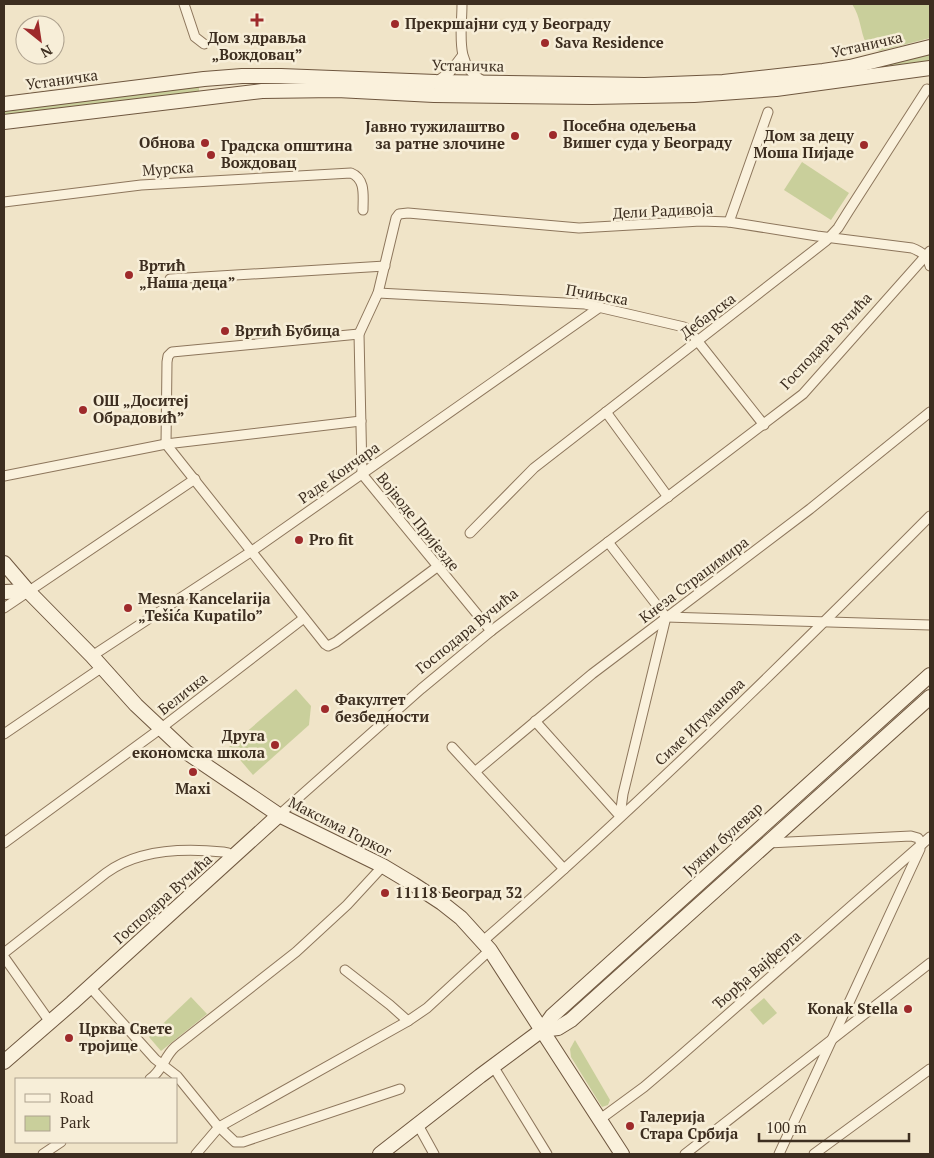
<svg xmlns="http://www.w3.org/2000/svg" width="934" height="1158" font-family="'PT Serif',serif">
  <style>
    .green { fill: #c9cf9b }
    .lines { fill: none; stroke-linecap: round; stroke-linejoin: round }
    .street-casing { stroke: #8d765c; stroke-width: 11 }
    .secondary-casing { stroke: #6f573f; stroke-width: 16 }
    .street { stroke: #faf1dc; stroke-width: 9 }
    .secondary { stroke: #faf1dc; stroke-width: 14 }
    .poi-dot { fill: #9e2a2b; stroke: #f7eed8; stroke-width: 2 }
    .labels { text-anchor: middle; stroke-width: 5; stroke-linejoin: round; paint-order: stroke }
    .poi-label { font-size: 15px; font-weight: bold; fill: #3d2e20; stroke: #f7eed8; text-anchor: start }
    .street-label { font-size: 15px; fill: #3d2e20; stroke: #f7eed8 }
  </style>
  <rect width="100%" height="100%" fill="#f0e4c8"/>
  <g class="green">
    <path d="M852 4H930V38L880 51C875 50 869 49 866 43 860 31 861 17 852 4Z"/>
    <polygon points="930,53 930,63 842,73"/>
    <path d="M199 87V92L4 116V110C69 102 134 93 199 87Z"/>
    <polygon points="802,162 849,193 831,220 784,190"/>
    <polygon points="296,689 311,706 309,725 253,775 229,747"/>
    <polygon points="191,997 207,1014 161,1051 149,1037"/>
    <polygon points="764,998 777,1013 763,1025 750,1010"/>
    <polygon points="575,1040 610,1100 608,1105 602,1107 571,1057 570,1049"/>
  </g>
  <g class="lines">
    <g class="street-casing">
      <g id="street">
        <polyline points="184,4 195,37 204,44"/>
        <path d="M462 4C462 32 454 66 483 81"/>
        <polyline points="436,82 450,72 462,56"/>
        <path d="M4 202 141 185 351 173C366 179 363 196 363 210"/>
        <polyline points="729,222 768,112"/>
        <polyline points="170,279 385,266"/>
        <polyline points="378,293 585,304 684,327 692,334 764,425"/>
        <polyline points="359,334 172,352 168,356 167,362 166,444 325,644 328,646 336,642 437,567"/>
        <polyline points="606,412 668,497"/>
        <polyline points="4,476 166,444 361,421"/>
        <polyline points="470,533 534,468 826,241 838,228 848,212 927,89"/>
        <polyline points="608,542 666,617"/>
        <polyline points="4,608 195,479"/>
        <polyline points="666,617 930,625"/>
        <path d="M491 631 362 474 359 334 378 293 396 218 399 214 408 213 579 228 701 221 729 222 817 236 912 248C922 252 928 256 930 266"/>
        <polyline points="92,656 252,551 600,307"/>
        <polyline points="535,721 620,816"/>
        <polyline points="4,734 101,668"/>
        <polyline points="452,747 564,869"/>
        <polyline points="476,771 592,674 810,509 930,412"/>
        <polyline points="279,815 421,689 491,631 803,394 930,251"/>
        <polyline points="620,816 623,794 666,617"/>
        <polyline points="4,843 160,729 304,618"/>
        <polyline points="768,843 911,836 918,838 922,844"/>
        <path d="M483 941C638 806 785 662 930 516"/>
        <path d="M4 953 106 873C138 849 185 848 223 852L228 853 233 857"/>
        <polyline points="4,957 50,1022"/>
        <polyline points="345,970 390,1005 408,1021"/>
        <polyline points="90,987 155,1059 177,1076 216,1124 235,1142 243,1142 400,1089"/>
        <polyline points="493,1066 547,1154"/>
        <path d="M150 1079C163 1070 164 1057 175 1047L296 952 347 905 383 866"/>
        <polyline points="599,1120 644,1087 678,1058 930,837"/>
        <polyline points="418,1125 434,1154"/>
        <polyline points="43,1154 61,1142"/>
        <polyline points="196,1154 219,1127 408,1021 427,1008 490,950"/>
        <polyline points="685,1154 930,963"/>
        <polyline points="779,1154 920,849"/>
        <polyline points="814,1154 930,1069"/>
      </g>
    </g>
    <g class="secondary-casing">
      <g id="secondary">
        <polyline points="4,104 204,79 242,76 281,76 436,82 645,85 723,82 823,71 850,67 930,47"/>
        <polyline points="4,122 262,91 337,90 434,95 592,97 694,95 776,89 930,68"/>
        <polyline points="4,563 28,591 92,656 136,705 186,752 279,815 383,866 413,884 442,903 461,918 490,950 622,1154"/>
        <polyline points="4,592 28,591"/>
        <polyline points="542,1030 558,1028 571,1020 930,697"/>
        <polyline points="4,1062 72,1003 279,815"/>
        <polyline points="380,1154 480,1076 542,1030 552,1016 930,675"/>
      </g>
    </g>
    <use href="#street" class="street"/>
    <use href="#secondary" class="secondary"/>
  </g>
  <g class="poi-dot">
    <path d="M254.5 12.5h5v5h5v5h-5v5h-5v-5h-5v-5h5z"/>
    <circle cx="395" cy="24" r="5"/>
    <circle cx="545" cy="43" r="5"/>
    <circle cx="553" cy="135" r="5"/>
    <circle cx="515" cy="136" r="5"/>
    <circle cx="205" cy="143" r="5"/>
    <circle cx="864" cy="145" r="5"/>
    <circle cx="211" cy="155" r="5"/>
    <circle cx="129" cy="275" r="5"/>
    <circle cx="225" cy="331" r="5"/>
    <circle cx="83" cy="410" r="5"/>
    <circle cx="299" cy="540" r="5"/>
    <circle cx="128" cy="608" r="5"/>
    <circle cx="325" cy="709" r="5"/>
    <circle cx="275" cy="745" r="5"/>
    <circle cx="193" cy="772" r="5"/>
    <circle cx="385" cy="893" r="5"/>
    <circle cx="908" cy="1009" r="5"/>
    <circle cx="69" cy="1038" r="5"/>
    <circle cx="630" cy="1126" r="5"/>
  </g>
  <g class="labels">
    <g class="poi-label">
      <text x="405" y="29">Прекршајни суд у Београду</text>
      <text x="257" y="43" text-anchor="middle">Дом здравља<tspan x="257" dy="17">„Вождовац”</tspan></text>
      <text x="555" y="48">Sava Residence</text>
      <text x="563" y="131">Посебна одељења<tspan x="563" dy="17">Вишег суда у Београду</tspan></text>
      <text x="505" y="132" text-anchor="end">Јавно тужилаштво<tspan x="505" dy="17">за ратне злочине</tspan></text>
      <text x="854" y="141" text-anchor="end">Дом за децу<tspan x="854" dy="17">Моша Пијаде</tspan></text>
      <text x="195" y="148" text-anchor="end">Обнова</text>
      <text x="221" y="151">Градска општина<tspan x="221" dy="17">Вождовац</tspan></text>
      <text x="139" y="271">Вртић<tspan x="139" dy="17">„Наша деца”</tspan></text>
      <text x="235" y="336">Вртић Бубица</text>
      <text x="93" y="406">ОШ „Доситеј<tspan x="93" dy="17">Обрадовић”</tspan></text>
      <text x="309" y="545">Pro fit</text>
      <text x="138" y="604">Mesna Kancelarija<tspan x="138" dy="17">„Tešića Kupatilo”</tspan></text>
      <text x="335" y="705">Факултет<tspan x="335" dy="17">безбедности</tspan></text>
      <text x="265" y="741" text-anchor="end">Друга<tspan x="265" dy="17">економска школа</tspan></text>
      <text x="193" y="794" text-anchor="middle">Maxi</text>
      <text x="395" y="898">11118 Београд 32</text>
      <text x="898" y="1014" text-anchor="end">Konak Stella</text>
      <text x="79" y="1034">Црква Свете<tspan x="79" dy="17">тројице</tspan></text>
      <text x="640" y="1122">Галерија<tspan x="640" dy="17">Стара Србија</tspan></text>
    </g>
    <g class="street-label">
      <text transform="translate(867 45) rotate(-13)" y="5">Устаничка</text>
      <text transform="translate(468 66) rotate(1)" y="5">Устаничка</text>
      <text transform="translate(62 80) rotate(-8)" y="5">Устаничка</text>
      <text transform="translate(168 169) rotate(-4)" y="5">Мурска</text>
      <text transform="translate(663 211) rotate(-3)" y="5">Дели Радивоја</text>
      <text transform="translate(597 295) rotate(10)" y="5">Пчињска</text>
      <text transform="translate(708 316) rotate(-37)" y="5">Дебарска</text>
      <text transform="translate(826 341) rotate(-47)" y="5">Господара Вучића</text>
      <text transform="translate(339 473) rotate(-35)" y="5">Раде Кончара</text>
      <text transform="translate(418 522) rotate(51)" y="5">Војводе Пријезде</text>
      <text transform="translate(694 580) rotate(-37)" y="5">Кнеза Страцимира</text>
      <text transform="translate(467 631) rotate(-39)" y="5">Господара Вучића</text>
      <text transform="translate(183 694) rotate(-38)" y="5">Беличка</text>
      <text transform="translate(700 722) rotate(-44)" y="5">Симе Игуманова</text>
      <text transform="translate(340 827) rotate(27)" y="5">Максима Горког</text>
      <text transform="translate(723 839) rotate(-42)" y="5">Јужни булевар</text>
      <text transform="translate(163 899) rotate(-42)" y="5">Господара Вучића</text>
      <text transform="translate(757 970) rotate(-41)" y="5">Ђорђа Вајферта</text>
    </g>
  </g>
  <rect width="934" height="1158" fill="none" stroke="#3d2e20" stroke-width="10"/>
  <rect x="15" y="1078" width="162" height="65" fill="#f7eed8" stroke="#ada18e"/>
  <rect x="25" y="1094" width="25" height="8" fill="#faf1dc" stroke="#ada18e"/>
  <text x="60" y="1103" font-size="15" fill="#3d2e20">Road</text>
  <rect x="25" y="1116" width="25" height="15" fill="#c9cf9b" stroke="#ada18e"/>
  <text x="60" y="1128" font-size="15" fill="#3d2e20">Park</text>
  <g transform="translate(40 40) rotate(150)"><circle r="24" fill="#f7eed8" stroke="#ada18e"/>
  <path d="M0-4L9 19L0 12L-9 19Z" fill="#9e2a2b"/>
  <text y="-8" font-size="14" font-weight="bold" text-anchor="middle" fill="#3d2e20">N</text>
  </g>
  <path d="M759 1133v8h150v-8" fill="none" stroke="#3d2e20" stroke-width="2.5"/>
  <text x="766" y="1133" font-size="15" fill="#3d2e20" stroke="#f7eed8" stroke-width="4" paint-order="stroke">100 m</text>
</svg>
